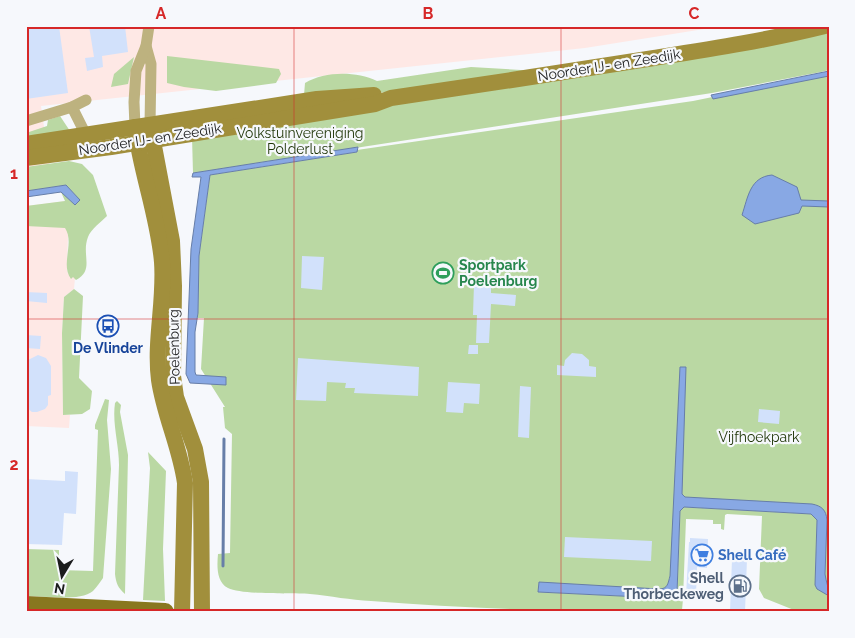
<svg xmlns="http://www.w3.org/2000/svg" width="855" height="638" font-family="Raleway,sans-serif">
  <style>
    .industrial { fill: #fee8e5 }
    .green { fill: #bad8a3; fill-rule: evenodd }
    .water { fill: #88a8e4; stroke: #677ea8 }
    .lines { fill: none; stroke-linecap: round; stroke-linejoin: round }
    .stream { stroke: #677ea8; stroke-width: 3 }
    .building { fill: #d2e1fb }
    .street { stroke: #bdb27f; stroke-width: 11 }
    .secondary { stroke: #a18f3c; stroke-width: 16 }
    .primary { stroke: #88771f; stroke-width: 18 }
    .grid { fill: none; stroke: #d62828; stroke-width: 1; stroke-opacity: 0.55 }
    .labels { text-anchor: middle; stroke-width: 4.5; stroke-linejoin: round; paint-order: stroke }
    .street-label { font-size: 14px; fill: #1b1c1d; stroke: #f6f8fc }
    .park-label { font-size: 14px; fill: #1e3406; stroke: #f6f8fc }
    .leisure-label { font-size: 14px; font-weight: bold; fill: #27864d; stroke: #f6f8fc; text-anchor: start }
    .transit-label { font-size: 14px; font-weight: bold; fill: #164399; stroke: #f6f8fc }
    .shop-label { font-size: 14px; font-weight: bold; fill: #366cbe; stroke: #f6f8fc; text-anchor: start }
    .service-label { font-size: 14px; font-weight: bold; fill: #4e5e75; stroke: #f6f8fc; text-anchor: end }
    .neatline { fill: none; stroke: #d62828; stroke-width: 2 }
    .grid-label { font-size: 16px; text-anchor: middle; font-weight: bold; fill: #d62828 }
  </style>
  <rect width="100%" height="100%" fill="#f6f8fc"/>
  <g class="industrial">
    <polygon points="26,26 723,26 585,48 41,106 50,168 26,171"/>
    <polygon points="66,201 68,236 67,269 68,274 75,278 74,289 64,297 62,333 63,415 70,415 69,428 26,426 26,206"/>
  </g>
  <g class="green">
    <polygon points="829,32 829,70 821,72 712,93 193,173 192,137"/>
    <polygon points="167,56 279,69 281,74 276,83 216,91 184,87 167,83"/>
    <polygon points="134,57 128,84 111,87 114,74"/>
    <path d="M471 67 538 71 392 92 306 97 304 95 305 83C325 71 356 71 377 81Z"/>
    <path d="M829 73V612H799L764 598 759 589 762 516 727 514 725 515 724 530 721 529V524H713V520L686 519 683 599 682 610 677 612C575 612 472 609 371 601 350 600 331 596 310 594 292 593 242 595 228 588 216 582 217 565 218 554L230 553 232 434 225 428 223 407H225L201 369 204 318H198V313L199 256 210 175 357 152V150L693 101ZM678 502 820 513 815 585 817 520 811 514 684 507 680 511 677 593 675 596 660 598 538 592 539 583 671 592Z"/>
    <polygon points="60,116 70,131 26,141 26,133 47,126 48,120"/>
    <path d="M69 161 82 164 93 175 107 216C101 222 91 229 88 237 81 255 95 270 76 280L73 277 71 279C60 264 75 243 65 228L26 226V206L65 201 61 192 75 205 80 200 66 185 26 191V167Z"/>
    <polygon points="74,289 83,296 79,378 92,391 90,409 82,414 63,415 62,333 64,297"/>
    <path d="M105 399 109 400 107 420 111 469 103 578C100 582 97 587 93 591 80 602 43 596 26 596V549L59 550V570L93 571 98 430 95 429V425Z"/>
    <path d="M117 401 121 405 120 412 128 455 125 594C118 588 116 583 115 574L119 465C119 444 112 424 115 403Z"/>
    <polygon points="148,452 166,471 163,549 165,601 143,600 150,468"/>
  </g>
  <g class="water">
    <polygon points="829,71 829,76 713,99 711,95"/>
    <polygon points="358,147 357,152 210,175 199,256 198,313 195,332 195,372 196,375 226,377 226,385 190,383 186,374 191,249 201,177 192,177 193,173"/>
    <path d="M772 175 797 187 801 200 829 201V207L802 206 799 213 755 224 742 215C748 197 750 177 772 175Z"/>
    <polygon points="66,185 80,200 75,205 61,192 26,197 26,191"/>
    <path d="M680 367H686L682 494 685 497 812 504C822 506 826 510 827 520L825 574C826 582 829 588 829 596L817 589 815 585 817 520 811 514 684 507 680 511 677 593 675 596 672 598H661L538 592 539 582 659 589C668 589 668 583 670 576Z"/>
  </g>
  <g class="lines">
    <polyline class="stream" points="223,566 224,439"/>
  </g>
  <g class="building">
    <polygon points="26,26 59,26 68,93 26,99"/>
    <polygon points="89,26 125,26 128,52 102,56 103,67 87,71 85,58 94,57"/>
    <polygon points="302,256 324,257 322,290 301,288"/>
    <polygon points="474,284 491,285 491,293 516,295 515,306 491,304 489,343 476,343 477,315 473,315"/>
    <polygon points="26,292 47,293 47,303 26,301"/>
    <polygon points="26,335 41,336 40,349 26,348"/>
    <polygon points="469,345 478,345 478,354 468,354"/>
    <polygon points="572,353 582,354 589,360 589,366 596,367 596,377 557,375 557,365 564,366 565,360"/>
    <polygon points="38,355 46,358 51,366 51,395 48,396 48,405 45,409 37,412 32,412 26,407 26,361"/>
    <polygon points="298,358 419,367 418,396 354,393 355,388 345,388 346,383 327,382 326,401 296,400"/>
    <polygon points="448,382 480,384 479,404 464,403 463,413 446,412"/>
    <polygon points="520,386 531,387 529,438 518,437"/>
    <polygon points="759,409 780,411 779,424 758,422"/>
    <polygon points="65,471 78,472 76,514 64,513 62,545 26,544 26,479 65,481"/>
    <polygon points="565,537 652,541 651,561 564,557"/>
    <polygon points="690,538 708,539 707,568 697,567 696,595 686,595 689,542 690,542"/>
    <polygon points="732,559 747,559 745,612 730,612"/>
  </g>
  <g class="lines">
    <g class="street">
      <polyline points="146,46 151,64 150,125"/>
      <polyline points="72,107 86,135"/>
      <polyline points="26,121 72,107 86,100"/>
      <polyline points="135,127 134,102 136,71 146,46 149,26"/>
    </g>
    <g class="secondary">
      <polyline points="150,125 172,241 174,286 173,376 176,397 195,449 201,482 202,612"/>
      <path d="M135 127C141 173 158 216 162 262 165 301 154 341 159 380 164 415 180 447 185 483L182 612"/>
      <polyline points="26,144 317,99 374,95"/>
      <path d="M26 158 111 147 375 104 391 98C479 85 566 72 654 58 711 49 769 40 825 26"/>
    </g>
    <polyline class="primary" points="26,605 165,612"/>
  </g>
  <path class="grid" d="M294 26V612M561 26V612M26 319H829"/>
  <defs>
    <g id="stadium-ring" transform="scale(1.125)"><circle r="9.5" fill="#f6f8fc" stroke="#2e9e5b" stroke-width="1.5"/><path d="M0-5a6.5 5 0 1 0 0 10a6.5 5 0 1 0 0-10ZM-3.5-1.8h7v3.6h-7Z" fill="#2e9e5b"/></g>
    <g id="bus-ring" transform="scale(1.125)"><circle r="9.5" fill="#f6f8fc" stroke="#1a4fb4" stroke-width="1.5"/><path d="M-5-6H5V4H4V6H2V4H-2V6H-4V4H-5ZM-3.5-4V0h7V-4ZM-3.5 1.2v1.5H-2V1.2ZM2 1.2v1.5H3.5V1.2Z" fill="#1a4fb4"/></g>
    <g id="supermarket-ring" transform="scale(1.125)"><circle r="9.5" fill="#f6f8fc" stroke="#3f7fe0" stroke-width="1.5"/><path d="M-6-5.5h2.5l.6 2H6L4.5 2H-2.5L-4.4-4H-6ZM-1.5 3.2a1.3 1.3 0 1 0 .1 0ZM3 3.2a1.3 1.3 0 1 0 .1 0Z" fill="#3f7fe0"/></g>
    <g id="fuel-ring" transform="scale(1.125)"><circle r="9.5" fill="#f6f8fc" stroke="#5c6f8a" stroke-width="1.5"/><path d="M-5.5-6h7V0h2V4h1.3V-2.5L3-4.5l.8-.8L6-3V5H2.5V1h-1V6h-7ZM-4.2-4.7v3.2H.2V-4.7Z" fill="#5c6f8a"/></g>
  </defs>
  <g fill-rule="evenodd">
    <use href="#stadium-ring" x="443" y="273"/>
    <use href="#bus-ring" x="108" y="326"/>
    <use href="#supermarket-ring" x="702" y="555"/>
    <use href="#fuel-ring" x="740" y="586"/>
  </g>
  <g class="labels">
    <g class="street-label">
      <text transform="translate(609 65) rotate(-9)" y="5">Noorder IJ- en Zeedijk</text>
      <text transform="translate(150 139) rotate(-9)" y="5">Noorder IJ- en Zeedijk</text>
      <text transform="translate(174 347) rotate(-91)" y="5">Poelenburg</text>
    </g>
    <g class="park-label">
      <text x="300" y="138">Volkstuinvereniging<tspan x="300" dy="16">Polderlust</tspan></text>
      <text x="759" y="442">Vijfhoekpark</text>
    </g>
    <g class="leisure-label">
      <text x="459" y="270">Sportpark<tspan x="459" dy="16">Poelenburg</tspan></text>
    </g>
    <g class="transit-label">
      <text x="108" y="353">De Vlinder</text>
    </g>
    <g class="shop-label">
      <text x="718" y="560">Shell Café</text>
    </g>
    <g class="service-label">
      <text x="724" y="583">Shell<tspan x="724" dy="16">Thorbeckeweg</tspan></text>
    </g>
  </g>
  <rect width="855" height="638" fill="none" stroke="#f6f8fc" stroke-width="55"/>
  <g transform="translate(62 576) rotate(190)" stroke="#f6f8fc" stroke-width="4" paint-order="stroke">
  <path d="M0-4L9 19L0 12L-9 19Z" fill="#1b1c1d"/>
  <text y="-8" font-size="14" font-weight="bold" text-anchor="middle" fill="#1b1c1d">N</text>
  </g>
  <rect x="28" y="28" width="800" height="582" class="neatline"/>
  <g class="grid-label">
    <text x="161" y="19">A</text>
    <text x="428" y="19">B</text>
    <text x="694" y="19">C</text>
    <text x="14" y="179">1</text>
    <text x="14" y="470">2</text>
  </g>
</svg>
